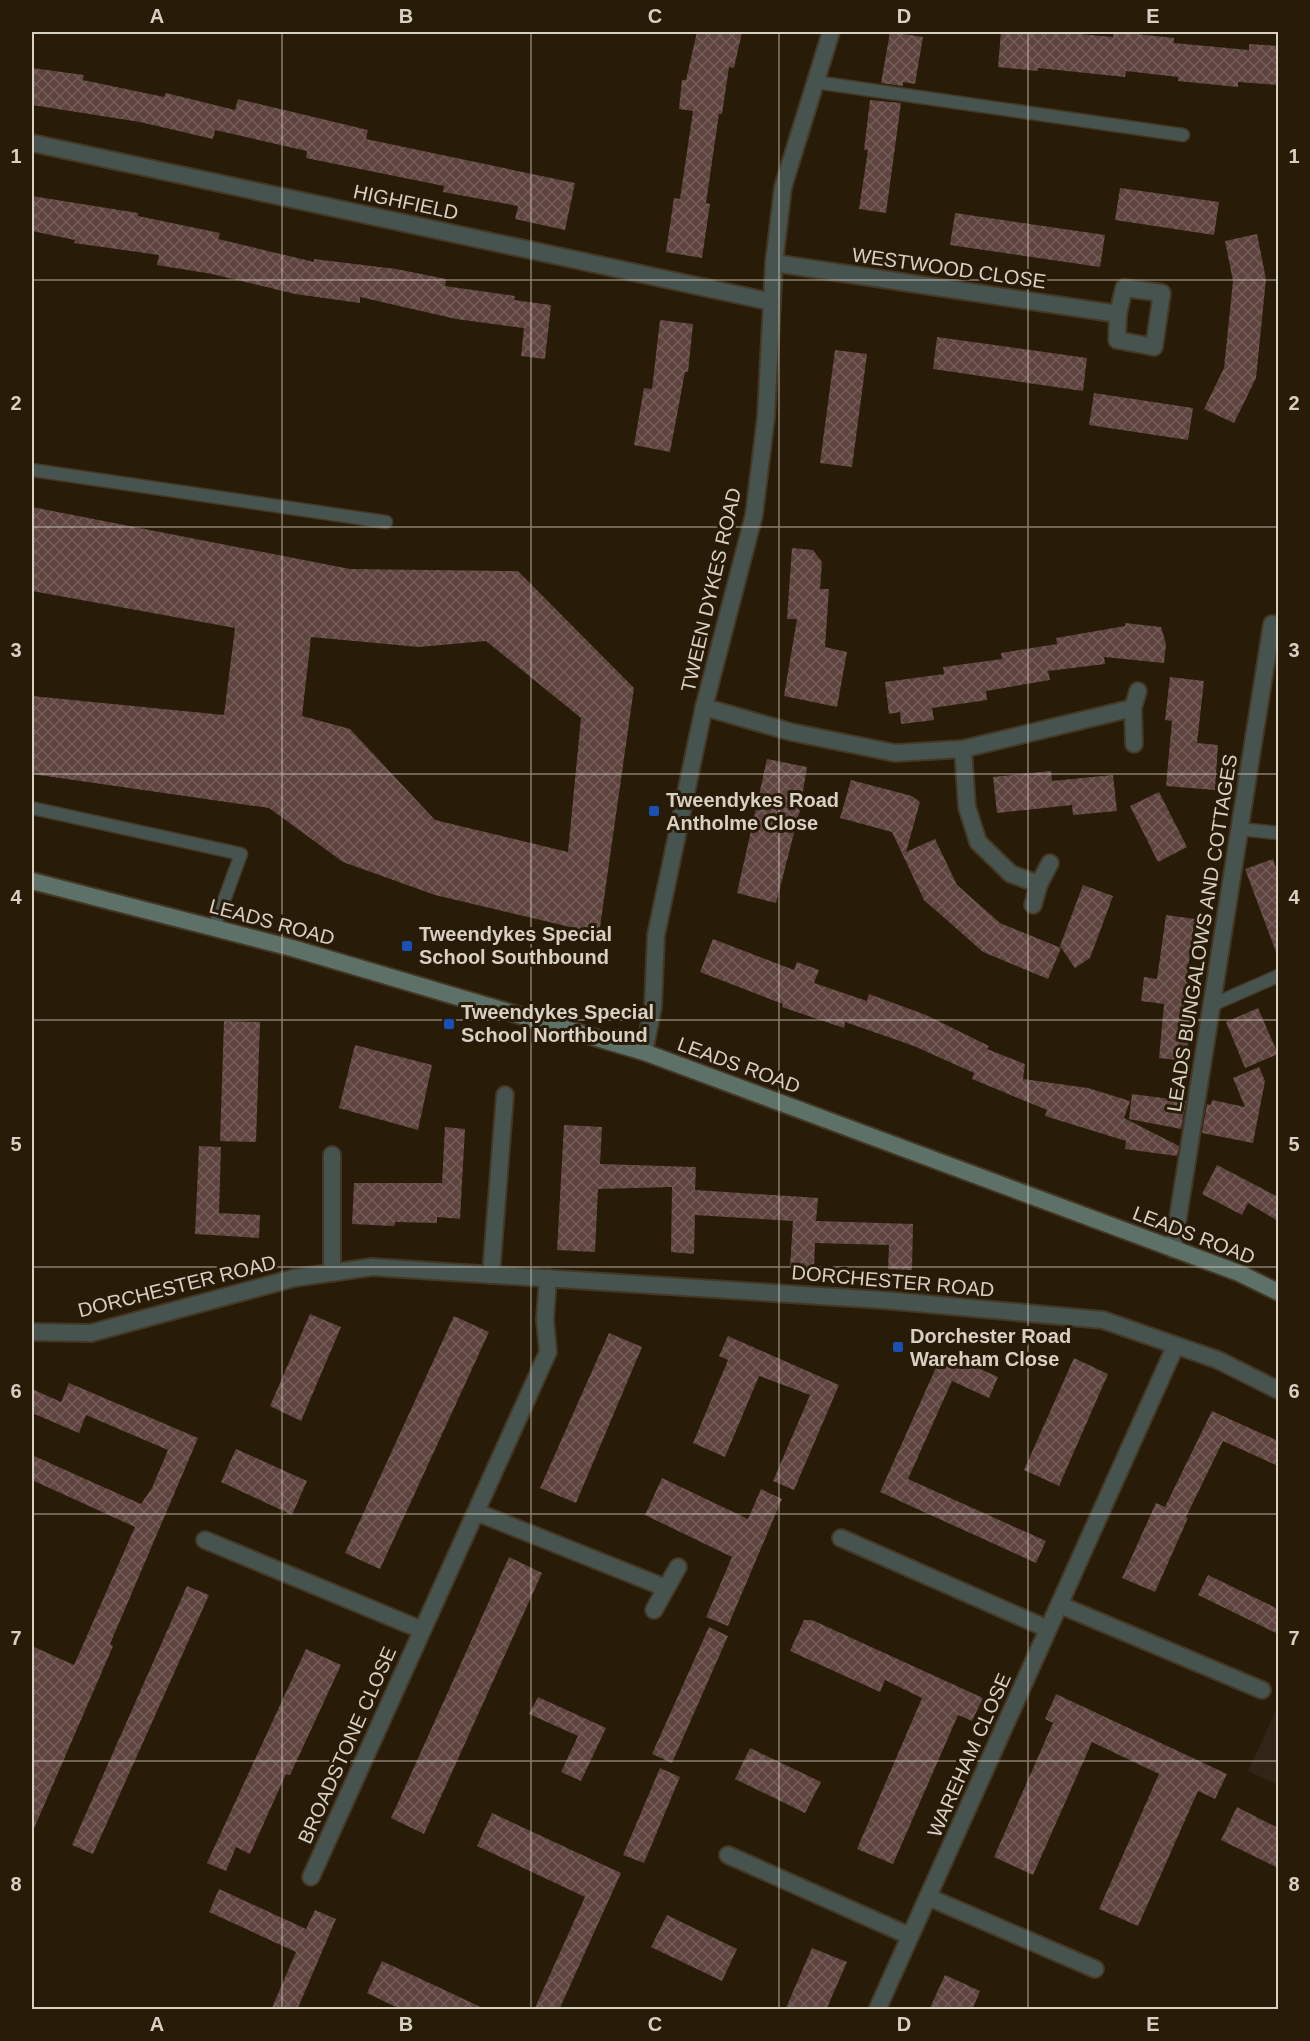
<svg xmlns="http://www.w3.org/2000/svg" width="1310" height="2041" font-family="Arial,sans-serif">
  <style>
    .education { fill: #322518 }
    .building { fill: url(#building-cross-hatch); fill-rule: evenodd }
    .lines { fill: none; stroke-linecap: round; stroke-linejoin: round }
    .service-casing { stroke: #443825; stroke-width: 15 }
    .minor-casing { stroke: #443825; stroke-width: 20 }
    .secondary-casing { stroke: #443825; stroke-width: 20 }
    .service { stroke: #47534e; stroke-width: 12 }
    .minor { stroke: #47534e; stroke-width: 16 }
    .secondary { stroke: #5d7169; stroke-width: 16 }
    .grid { fill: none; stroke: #d9d0c4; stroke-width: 1.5; stroke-opacity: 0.55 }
    .transit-dot { fill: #1a4fb4; stroke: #281b07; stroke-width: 2 }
    .labels { text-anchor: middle; stroke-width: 6; stroke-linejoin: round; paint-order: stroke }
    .street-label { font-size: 20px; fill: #d9d0c4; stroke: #281b07 }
    .poi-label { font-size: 20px; font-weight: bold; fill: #d9d0c4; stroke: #281b07; text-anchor: start }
    .neatline { fill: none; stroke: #d9d0c4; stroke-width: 2 }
    .grid-label { font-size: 20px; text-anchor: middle; font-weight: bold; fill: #d9d0c4 }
  </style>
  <defs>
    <pattern id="building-cross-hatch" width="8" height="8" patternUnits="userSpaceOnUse" patternTransform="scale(1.5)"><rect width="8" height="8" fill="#5e433f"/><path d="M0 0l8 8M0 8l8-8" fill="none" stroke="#745d59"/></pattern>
  </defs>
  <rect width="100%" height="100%" fill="#281b07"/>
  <polygon class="education" points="1278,1706 1278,1785 1248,1771"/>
  <g class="building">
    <polygon points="697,32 742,32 734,68 729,67 722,114 719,114 706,203 710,204 702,258 666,252 674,198 680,199 693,111 679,109 682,80 686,80"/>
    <polygon points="890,32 923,37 915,84 903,82 903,86 881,83"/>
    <polygon points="1001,32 1045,34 1046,32 1058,32 1113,37 1113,32 1118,32 1174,38 1174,43 1249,50 1249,44 1278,46 1278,85 1238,82 1238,87 1178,81 1178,77 1126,71 1125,77 1038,68 1038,71 998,67"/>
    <polygon points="32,68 84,75 83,80 164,97 166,93 235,110 238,99 368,130 366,139 575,183 565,230 515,219 518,206 443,192 444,186 306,158 307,151 215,130 213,139 140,122 32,105"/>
    <polygon points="870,100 901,103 886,213 859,209 868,150 864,150"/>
    <polygon points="1120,188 1219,202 1214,235 1115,220"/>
    <polygon points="32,196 138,213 138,216 220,233 218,239 314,262 314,259 396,269 446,279 445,286 515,296 514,300 551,305 545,359 521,356 524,328 456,319 360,297 360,303 295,294 212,274 157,265 159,255 74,243 75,240 32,231"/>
    <polygon points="955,213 1105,235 1100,267 950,245"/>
    <polygon points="1257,234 1266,279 1256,378 1234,423 1204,409 1224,368 1233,281 1225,241"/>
    <polygon points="660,320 693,324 688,372 685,372 670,452 634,445 644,388 652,389"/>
    <polygon points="937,337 1087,358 1083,391 933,369"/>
    <polygon points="835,350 867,354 852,467 820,463"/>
    <polygon points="1094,393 1193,408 1188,440 1089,425"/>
    <path d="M32 507 350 569 518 571 634 688 599 934 435 895 343 862 269 808 32 774V696L224 715 235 628 32 591ZM311 637 419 647 486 641 581 718 568 852 435 820 350 729 302 716Z"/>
    <polygon points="792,548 813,550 822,562 820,589 829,589 825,647 847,652 837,707 784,696 797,619 787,619"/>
    <polygon points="1125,623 1161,627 1166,644 1164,663 1104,657 1105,664 1048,671 1050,680 986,691 987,700 932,708 934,720 901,724 900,712 889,714 885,682 944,674 943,667 1002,659 1001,653 1057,644 1056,638 1125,626"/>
    <polygon points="1170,677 1204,681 1197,743 1218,745 1215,790 1166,786 1172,721 1165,720"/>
    <polygon points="767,759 807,767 800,810 776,903 737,893"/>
    <polygon points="1051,771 1052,781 1113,775 1117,811 1073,815 1072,805 997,813 993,777"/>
    <polygon points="851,780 912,796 920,802 906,852 935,839 957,885 1000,923 1061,948 1048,979 983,952 924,900 892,832 840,818"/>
    <polygon points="1159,792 1187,847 1158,862 1130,806"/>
    <polygon points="1273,859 1278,874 1278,952 1276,952 1245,869"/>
    <polygon points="1083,885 1113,896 1090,958 1075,968 1060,946"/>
    <polygon points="1166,915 1195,919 1186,982 1189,983 1184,1020 1190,1020 1186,1061 1159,1058 1164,1004 1141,1001 1144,977 1157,979"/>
    <polygon points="713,939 794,970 797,962 819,970 814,983 867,1001 869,994 926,1015 989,1046 987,1049 1025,1064 1023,1079 1088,1088 1130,1101 1124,1118 1179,1146 1177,1156 1125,1149 1126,1141 1045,1116 1047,1110 972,1079 974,1073 914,1046 845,1022 844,1028 782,1007 783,1004 700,972"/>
    <polygon points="1258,1008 1278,1054 1245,1068 1226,1022"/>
    <polygon points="224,1021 260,1022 256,1142 220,1141"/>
    <polygon points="355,1045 432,1065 418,1130 339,1108"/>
    <polygon points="1259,1067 1265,1081 1253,1143 1202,1133 1207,1104 1211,1105 1212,1100 1245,1107 1233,1078"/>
    <polygon points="1132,1094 1186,1101 1181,1129 1129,1119"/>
    <polygon points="564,1125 602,1127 600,1164 696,1167 695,1190 818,1198 816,1221 913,1224 912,1270 888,1269 889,1245 815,1243 814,1267 790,1266 793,1221 695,1215 694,1254 671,1252 672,1187 598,1189 595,1252 557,1250"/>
    <polygon points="445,1127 465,1129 460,1219 437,1217 437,1223 395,1222 394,1226 352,1224 354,1183 442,1183"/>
    <polygon points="199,1146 221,1147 219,1213 260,1215 259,1238 195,1234"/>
    <polygon points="1217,1165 1278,1197 1278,1221 1248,1203 1242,1215 1202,1194"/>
    <polygon points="310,1314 341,1327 301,1421 270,1406"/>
    <polygon points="454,1316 489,1332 380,1569 345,1553"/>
    <polygon points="609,1333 642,1347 576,1503 540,1488"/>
    <polygon points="728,1336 839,1385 794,1490 773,1481 810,1395 759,1376 725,1457 693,1443 728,1360 719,1356"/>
    <polygon points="943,1352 998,1377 989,1398 952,1381 908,1479 1046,1541 1036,1563 880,1492"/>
    <polygon points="1074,1358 1108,1374 1059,1486 1024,1470"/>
    <polygon points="69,1383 198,1438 110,1644 113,1646 32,1833 32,1646 74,1665 135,1527 32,1480 32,1455 141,1504 152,1488 168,1450 86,1415 79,1433 32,1413 32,1389 61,1402"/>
    <polygon points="1212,1411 1278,1441 1278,1466 1223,1441 1186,1517 1188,1518 1155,1592 1122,1578 1156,1503 1165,1507"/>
    <polygon points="236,1449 307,1481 292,1515 221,1482"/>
    <polygon points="662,1478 748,1519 761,1489 782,1499 728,1626 706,1617 732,1557 645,1515"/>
    <polygon points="509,1557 542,1573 424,1834 391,1818"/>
    <polygon points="1208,1575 1278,1609 1278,1634 1198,1595"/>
    <polygon points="187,1586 209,1595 93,1854 72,1845"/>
    <polygon points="804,1620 812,1620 983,1698 972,1721 958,1715 893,1864 857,1849 922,1698 885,1680 880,1692 790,1651"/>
    <polygon points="709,1627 728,1636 672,1763 652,1754"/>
    <polygon points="306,1649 341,1665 290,1775 286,1774 250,1854 236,1847 226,1871 207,1863"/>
    <polygon points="1056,1694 1227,1774 1215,1799 1198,1791 1138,1926 1099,1909 1159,1774 1092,1742 1033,1875 994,1857 1053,1723 1045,1719"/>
    <polygon points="538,1697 606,1728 581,1781 561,1772 578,1736 529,1714"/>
    <polygon points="750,1748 821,1782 805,1813 735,1779"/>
    <polygon points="660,1768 680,1777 644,1863 623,1855"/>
    <polygon points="1237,1807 1278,1828 1278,1868 1221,1840"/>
    <polygon points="492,1813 621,1873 559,2010 534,2010 585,1897 477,1846"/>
    <polygon points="219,1889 306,1929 315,1910 336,1919 297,2010 271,2010 296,1952 209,1912"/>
    <polygon points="667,1915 737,1949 722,1981 651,1947"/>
    <polygon points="812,1948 847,1962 826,2010 785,2010"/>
    <polygon points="382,1961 436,1986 487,2010 402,2010 367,1993"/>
    <polygon points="945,1975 980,1991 972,2010 929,2010"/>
  </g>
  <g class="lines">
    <g class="service-casing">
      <g id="service">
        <polyline points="815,82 1183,135"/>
        <polyline points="32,470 386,522"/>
        <polyline points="32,808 241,854 214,928"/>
        <polyline points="1240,829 1278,833"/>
        <polyline points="1212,1005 1278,976"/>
      </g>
    </g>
    <g class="minor-casing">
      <g id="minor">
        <polyline points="32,143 772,302"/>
        <polyline points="774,263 1118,314"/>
        <polygon points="1124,288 1162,293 1154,347 1117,340 1118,314"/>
        <polyline points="704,707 791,732 895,753 963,749 1133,708"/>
        <polyline points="1134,744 1133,708 1138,691"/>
        <polyline points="963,749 967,807 978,842 1011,874 1039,884"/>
        <polyline points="1033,905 1039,884 1050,863"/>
        <polyline points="644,1052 653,1007 656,935 704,707 754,515 766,417 774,263 783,187 831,32"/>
        <polyline points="332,1155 332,1273"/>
        <polyline points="1173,1249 1272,624"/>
        <polyline points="491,1275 505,1095"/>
        <polyline points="32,1332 91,1333 294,1278 372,1267 883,1300 1103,1320 1218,1360 1278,1390"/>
        <polyline points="476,1512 666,1588"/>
        <polyline points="841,1538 1048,1629"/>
        <polyline points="205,1540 422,1630"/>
        <polyline points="1060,1605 1262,1690"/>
        <polyline points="654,1610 678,1567"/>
        <polyline points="728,1855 910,1936"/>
        <polyline points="311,1877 548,1352 545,1319 548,1278"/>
        <polyline points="928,1897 1095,1969"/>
        <polyline points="877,2010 1175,1347"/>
      </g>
    </g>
    <g class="secondary-casing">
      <polyline id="secondary" points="32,881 292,948 644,1052 1239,1273 1278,1292"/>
    </g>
    <use href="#service" class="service"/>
    <use href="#minor" class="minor"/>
    <use href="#secondary" class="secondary"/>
  </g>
  <path class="grid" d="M282 32V2010M531 32V2010M779 32V2010M1028 32V2010M32 280H1278M32 527H1278M32 774H1278M32 1020H1278M32 1267H1278M32 1514H1278M32 1761H1278"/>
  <g class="transit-dot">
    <rect x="648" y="805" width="12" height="12" rx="3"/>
    <rect x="401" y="940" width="12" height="12" rx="3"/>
    <rect x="443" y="1018" width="12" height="12" rx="3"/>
    <rect x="892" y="1341" width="12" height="12" rx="3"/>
  </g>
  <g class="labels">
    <g class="street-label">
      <text transform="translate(406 202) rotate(12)" y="7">HIGHFIELD</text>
      <text transform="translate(949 268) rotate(8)" y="7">WESTWOOD CLOSE</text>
      <text transform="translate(711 590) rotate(-77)" y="7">TWEEN DYKES ROAD</text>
      <text transform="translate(272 922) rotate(15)" y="7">LEADS ROAD</text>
      <text transform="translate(1202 933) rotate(-81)" y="7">LEADS BUNGALOWS AND COTTAGES</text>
      <text transform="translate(739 1065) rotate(20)" y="7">LEADS ROAD</text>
      <text transform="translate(1194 1235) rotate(21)" y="7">LEADS ROAD</text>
      <text transform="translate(893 1281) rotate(5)" y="7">DORCHESTER ROAD</text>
      <text transform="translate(177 1286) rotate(-14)" y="7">DORCHESTER ROAD</text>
      <text transform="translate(347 1745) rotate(-66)" y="7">BROADSTONE CLOSE</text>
      <text transform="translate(969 1755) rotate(-66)" y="7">WAREHAM CLOSE</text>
    </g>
    <g class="poi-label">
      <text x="666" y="807">Tweendykes Road<tspan x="666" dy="23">Antholme Close</tspan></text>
      <text x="419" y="941">Tweendykes Special<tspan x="419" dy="23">School Southbound</tspan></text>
      <text x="461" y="1019">Tweendykes Special<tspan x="461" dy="23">School Northbound</tspan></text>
      <text x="910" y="1343">Dorchester Road<tspan x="910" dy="23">Wareham Close</tspan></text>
    </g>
  </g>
  <rect width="1310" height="2041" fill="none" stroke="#281b07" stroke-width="66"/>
  <rect x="33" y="33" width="1244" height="1975" class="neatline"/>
  <g class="grid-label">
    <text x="157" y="23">A</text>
    <text x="406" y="23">B</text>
    <text x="655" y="23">C</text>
    <text x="904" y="23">D</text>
    <text x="1153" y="23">E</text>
    <text x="16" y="163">1</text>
    <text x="1294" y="163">1</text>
    <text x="16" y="410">2</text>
    <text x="1294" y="410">2</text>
    <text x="16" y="657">3</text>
    <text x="1294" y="657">3</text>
    <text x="16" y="904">4</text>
    <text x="1294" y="904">4</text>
    <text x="16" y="1151">5</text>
    <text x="1294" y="1151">5</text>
    <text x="16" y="1398">6</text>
    <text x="1294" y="1398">6</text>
    <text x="16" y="1645">7</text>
    <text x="1294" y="1645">7</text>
    <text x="16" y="1891">8</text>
    <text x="1294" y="1891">8</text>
    <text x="157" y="2031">A</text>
    <text x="406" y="2031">B</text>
    <text x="655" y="2031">C</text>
    <text x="904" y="2031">D</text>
    <text x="1153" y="2031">E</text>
  </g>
</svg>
